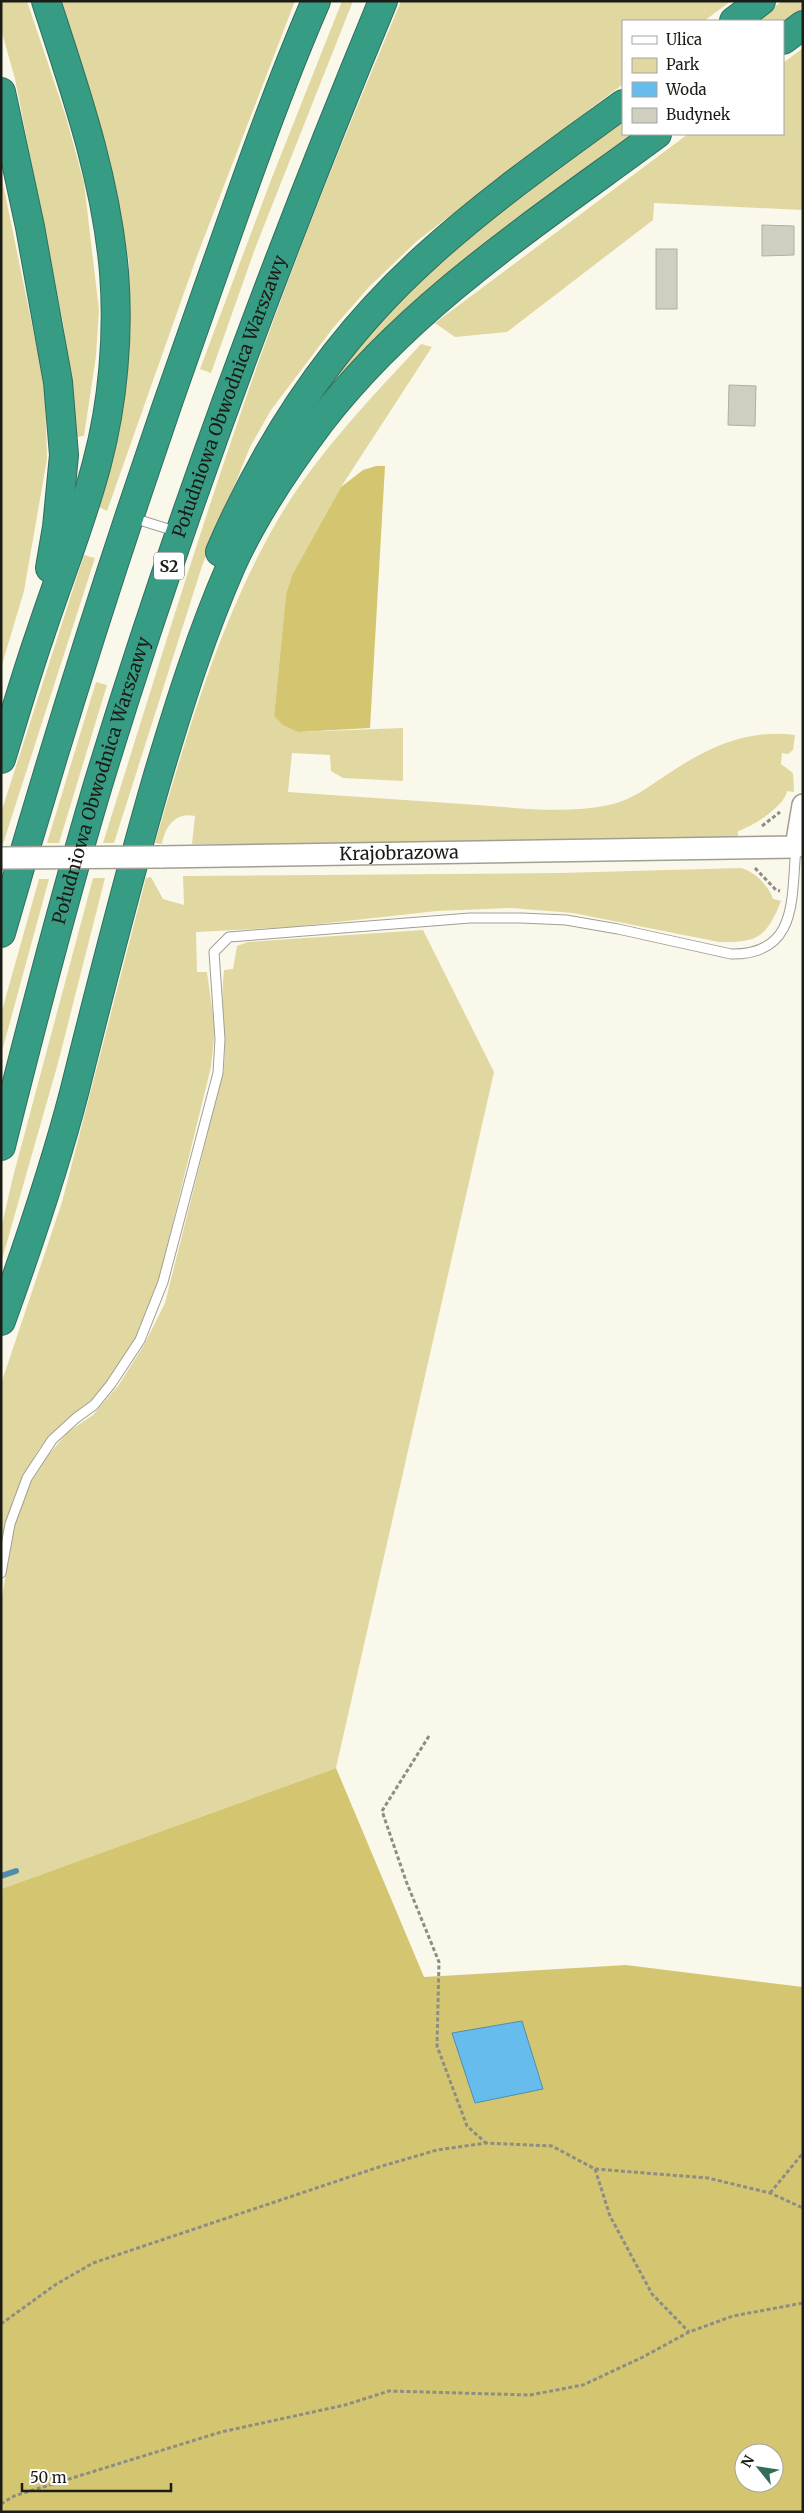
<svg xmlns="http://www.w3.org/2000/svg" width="804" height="2513" font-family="Merriweather,serif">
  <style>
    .green { fill: #e1d7a0 }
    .forest { fill: #d4c670; fill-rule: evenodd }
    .water { fill: #66bded; stroke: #508dad }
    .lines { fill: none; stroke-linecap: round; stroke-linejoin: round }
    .stream { stroke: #508dad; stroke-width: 6 }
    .building { fill: #d0cec1; stroke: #b0aea2 }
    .service-casing { stroke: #a19f93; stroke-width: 11 }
    .tertiary-casing { stroke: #a19f93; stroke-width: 24 }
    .motorway-casing { stroke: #2e6f5e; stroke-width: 30 }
    .path { stroke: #8e8d84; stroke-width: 3; stroke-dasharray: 4 2.5; stroke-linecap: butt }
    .service { stroke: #fff; stroke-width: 9 }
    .tertiary { stroke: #fff; stroke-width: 21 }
    .motorway { stroke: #379c84; stroke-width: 28 }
    .tertiary-bridge-casing { stroke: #a19f93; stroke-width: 24; stroke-linecap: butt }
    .tertiary-bridge { stroke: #fff; stroke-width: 21 }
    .labels { text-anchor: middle; stroke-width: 5; stroke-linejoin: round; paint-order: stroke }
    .shield { fill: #fff; stroke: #60605d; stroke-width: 1 }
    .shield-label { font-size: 16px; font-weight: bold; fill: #1c1c17 }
    .street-label { font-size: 18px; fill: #1c1c17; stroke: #fff }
  </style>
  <rect width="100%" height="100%" fill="#faf8eb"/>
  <g class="green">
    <polygon points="1,1 27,1 66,117 84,183 99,310 96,356 84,436 75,437 64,328 15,79 1,29"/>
    <polygon points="59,1 295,1 197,256 107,511 99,507 123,390 129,329 129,262 114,183"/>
    <polygon points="342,1 353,1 256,246 211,373 200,369 271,180"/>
    <path d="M401 1H731L704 21H623V84L417 241 369 287 333 328 271 410 250 447 202 566 114 843H103C165 646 224 448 298 255 330 170 366 86 401 1Z"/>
    <polygon points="782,1 803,1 803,9 783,24 783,21 756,21"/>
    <polygon points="803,48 803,210 654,203 653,220 507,332 455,337 435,323 688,134 783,134 783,63"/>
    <path d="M623 120V134H633L478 252 302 422C336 377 369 329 410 290 474 227 550 174 623 120Z"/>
    <polygon points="1,174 39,359 45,394 47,459 24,591 1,668"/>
    <path d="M421 344 432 347 341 487 292 575 286 594 274 716 298 732 403 728V781L343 778 331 771 330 755 292 753 288 792C351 796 414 801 477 805 520 808 566 814 609 805 630 801 648 787 665 776 704 749 747 728 795 735L793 750 788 754 782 753 781 764 793 773 794 792 787 791C785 806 752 827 738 831V838L403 844H192L195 816C176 812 165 826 162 844L155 843C187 734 219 622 276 523 314 457 370 399 421 344Z"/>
    <polygon points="84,555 95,558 3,844 1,844 1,813"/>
    <polygon points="96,682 107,685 59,843 47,843"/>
    <path d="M741 868C754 871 769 886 773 899L781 901C767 936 759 943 719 942L573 913 511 908 437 911 292 927 196 932 197 972H207L215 1030 211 1067 154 1299 137 1337 121 1365 90 1401 57 1429 39 1449 24 1475 13 1499 1 1558V1384L62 1202 146 878 151 877 163 899 184 905 183 876 560 873Z"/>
    <polygon points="93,878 105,878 58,1063 1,1263 1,1229 13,1177"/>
    <polygon points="39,879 49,879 1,1055 1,1014"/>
    <path d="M423 930 494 1072 336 1768 1 1889V1604L13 1528 31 1482 49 1454 68 1432 93 1415 118 1386 144 1345 165 1303 224 1069C226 1035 220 1003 224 970L233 969 237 946 248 942Z"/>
  </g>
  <g class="forest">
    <polygon points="376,466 385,466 370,728 298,732 283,725 274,716 286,594 292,575 341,487 363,470"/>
    <path d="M336 1768 424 1977 626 1965 803 1987V2512H1V1889ZM744 2453H774V2483H744Z"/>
  </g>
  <polygon class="water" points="522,2021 543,2089 475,2103 452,2033"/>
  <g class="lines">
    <polyline class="stream" points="1,1876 16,1871"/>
  </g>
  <g class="building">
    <polygon points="762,225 794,226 794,255 762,256"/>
    <rect x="656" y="249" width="21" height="60"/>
    <polygon points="729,385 756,386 755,426 728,425"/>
  </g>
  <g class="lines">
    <g class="service-casing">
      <g id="service">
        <polyline points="133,518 178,532"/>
        <path d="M1 1573 10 1524 27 1478 52 1440 76 1418 94 1405 111 1384 140 1340 163 1282 218 1073 220 1039 214 952 229 937 470 918H521L566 920 618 929 731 954C799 955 791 897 796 848"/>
      </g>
    </g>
    <g class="tertiary-casing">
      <g id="tertiary">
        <path id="s1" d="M160 857 796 847 803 805"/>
      </g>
    </g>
    <g class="motorway-casing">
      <g id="motorway">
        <polyline points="734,21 761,1"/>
        <polyline points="783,40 803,25"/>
        <polyline points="1,92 30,227 58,382 64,455 57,527 50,568"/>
        <path d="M220 552C268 440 335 339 426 257 487 201 556 153 623 104"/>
        <path d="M1 759C14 717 26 675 40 635 59 577 82 521 97 463 113 403 119 334 114 272 106 178 75 90 46 1"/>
        <path d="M1 933C62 719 130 507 205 297 240 198 274 98 316 1"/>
        <path id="s2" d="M1 1146C31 1026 62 906 97 788 178 521 276 259 383 1"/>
        <path d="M1 1321C28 1246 54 1170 74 1093 101 985 128 878 159 772 180 702 202 632 231 566 254 515 287 466 320 422 411 304 539 221 657 134"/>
      </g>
    </g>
    <g class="path">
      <polyline points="762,826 780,812"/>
      <polyline points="755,868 776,890 780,891"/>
      <polyline points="429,1736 382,1811 406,1881 439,1962 437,2046 467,2126 486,2143"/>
      <polyline points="595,2169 610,2216 652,2294 689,2332"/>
      <polyline points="770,2193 803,2153"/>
      <polyline points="1,2324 55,2285 93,2263 379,2167 437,2150 486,2143 552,2146 595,2169 708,2178 770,2193 803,2208"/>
      <polyline points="1,2504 14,2496 221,2432 345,2405 389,2391 530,2395 583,2385 643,2357 689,2332 733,2316 803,2303"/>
    </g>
    <use href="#service" class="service"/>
    <use href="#tertiary" class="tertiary"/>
    <use href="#motorway" class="motorway"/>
    <g class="tertiary-bridge-casing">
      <polyline id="tertiary-bridge" points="1,858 160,857"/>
    </g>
    <use href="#tertiary-bridge" class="tertiary-bridge"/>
  </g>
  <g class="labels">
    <rect class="shield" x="154" y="552.5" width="30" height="27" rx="4"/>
    <g class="shield-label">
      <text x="169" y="572">S2</text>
    </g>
    <g class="street-label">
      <text dy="6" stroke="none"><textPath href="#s2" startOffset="784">Południowa Obwodnica Warszawy</textPath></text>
      <text dy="6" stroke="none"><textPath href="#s2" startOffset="379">Południowa Obwodnica Warszawy</textPath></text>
      <text dy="6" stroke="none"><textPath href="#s1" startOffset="239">Krajobrazowa</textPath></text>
    </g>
  </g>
  <rect width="804" height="2513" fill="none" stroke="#1c1c17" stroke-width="5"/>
  <rect x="622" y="20" width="162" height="115" fill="#ffffff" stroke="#a4a4a2"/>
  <rect x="632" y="36" width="25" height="8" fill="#ffffff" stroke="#a4a4a2"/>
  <text x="666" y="45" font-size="15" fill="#1c1c17">Ulica</text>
  <rect x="632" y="58" width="25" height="15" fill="#e1d7a0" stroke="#a4a4a2"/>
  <text x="666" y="70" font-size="15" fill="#1c1c17">Park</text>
  <rect x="632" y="82" width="25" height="15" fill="#66bded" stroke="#a4a4a2"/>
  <text x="666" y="95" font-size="15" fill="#1c1c17">Woda</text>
  <rect x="632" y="108" width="25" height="15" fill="#d0cec1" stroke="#a4a4a2"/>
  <text x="666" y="120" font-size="15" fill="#1c1c17">Budynek</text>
  <g transform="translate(759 2468) rotate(300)"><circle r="24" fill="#ffffff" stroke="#a4a4a2"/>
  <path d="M0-4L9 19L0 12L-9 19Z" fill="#356e57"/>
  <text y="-8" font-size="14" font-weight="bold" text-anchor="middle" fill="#1c1c17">N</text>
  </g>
  <path d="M22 2483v8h149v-8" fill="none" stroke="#1c1c17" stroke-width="2.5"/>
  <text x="30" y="2483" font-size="15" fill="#1c1c17" stroke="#ffffff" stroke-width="4" paint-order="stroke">50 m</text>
</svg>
